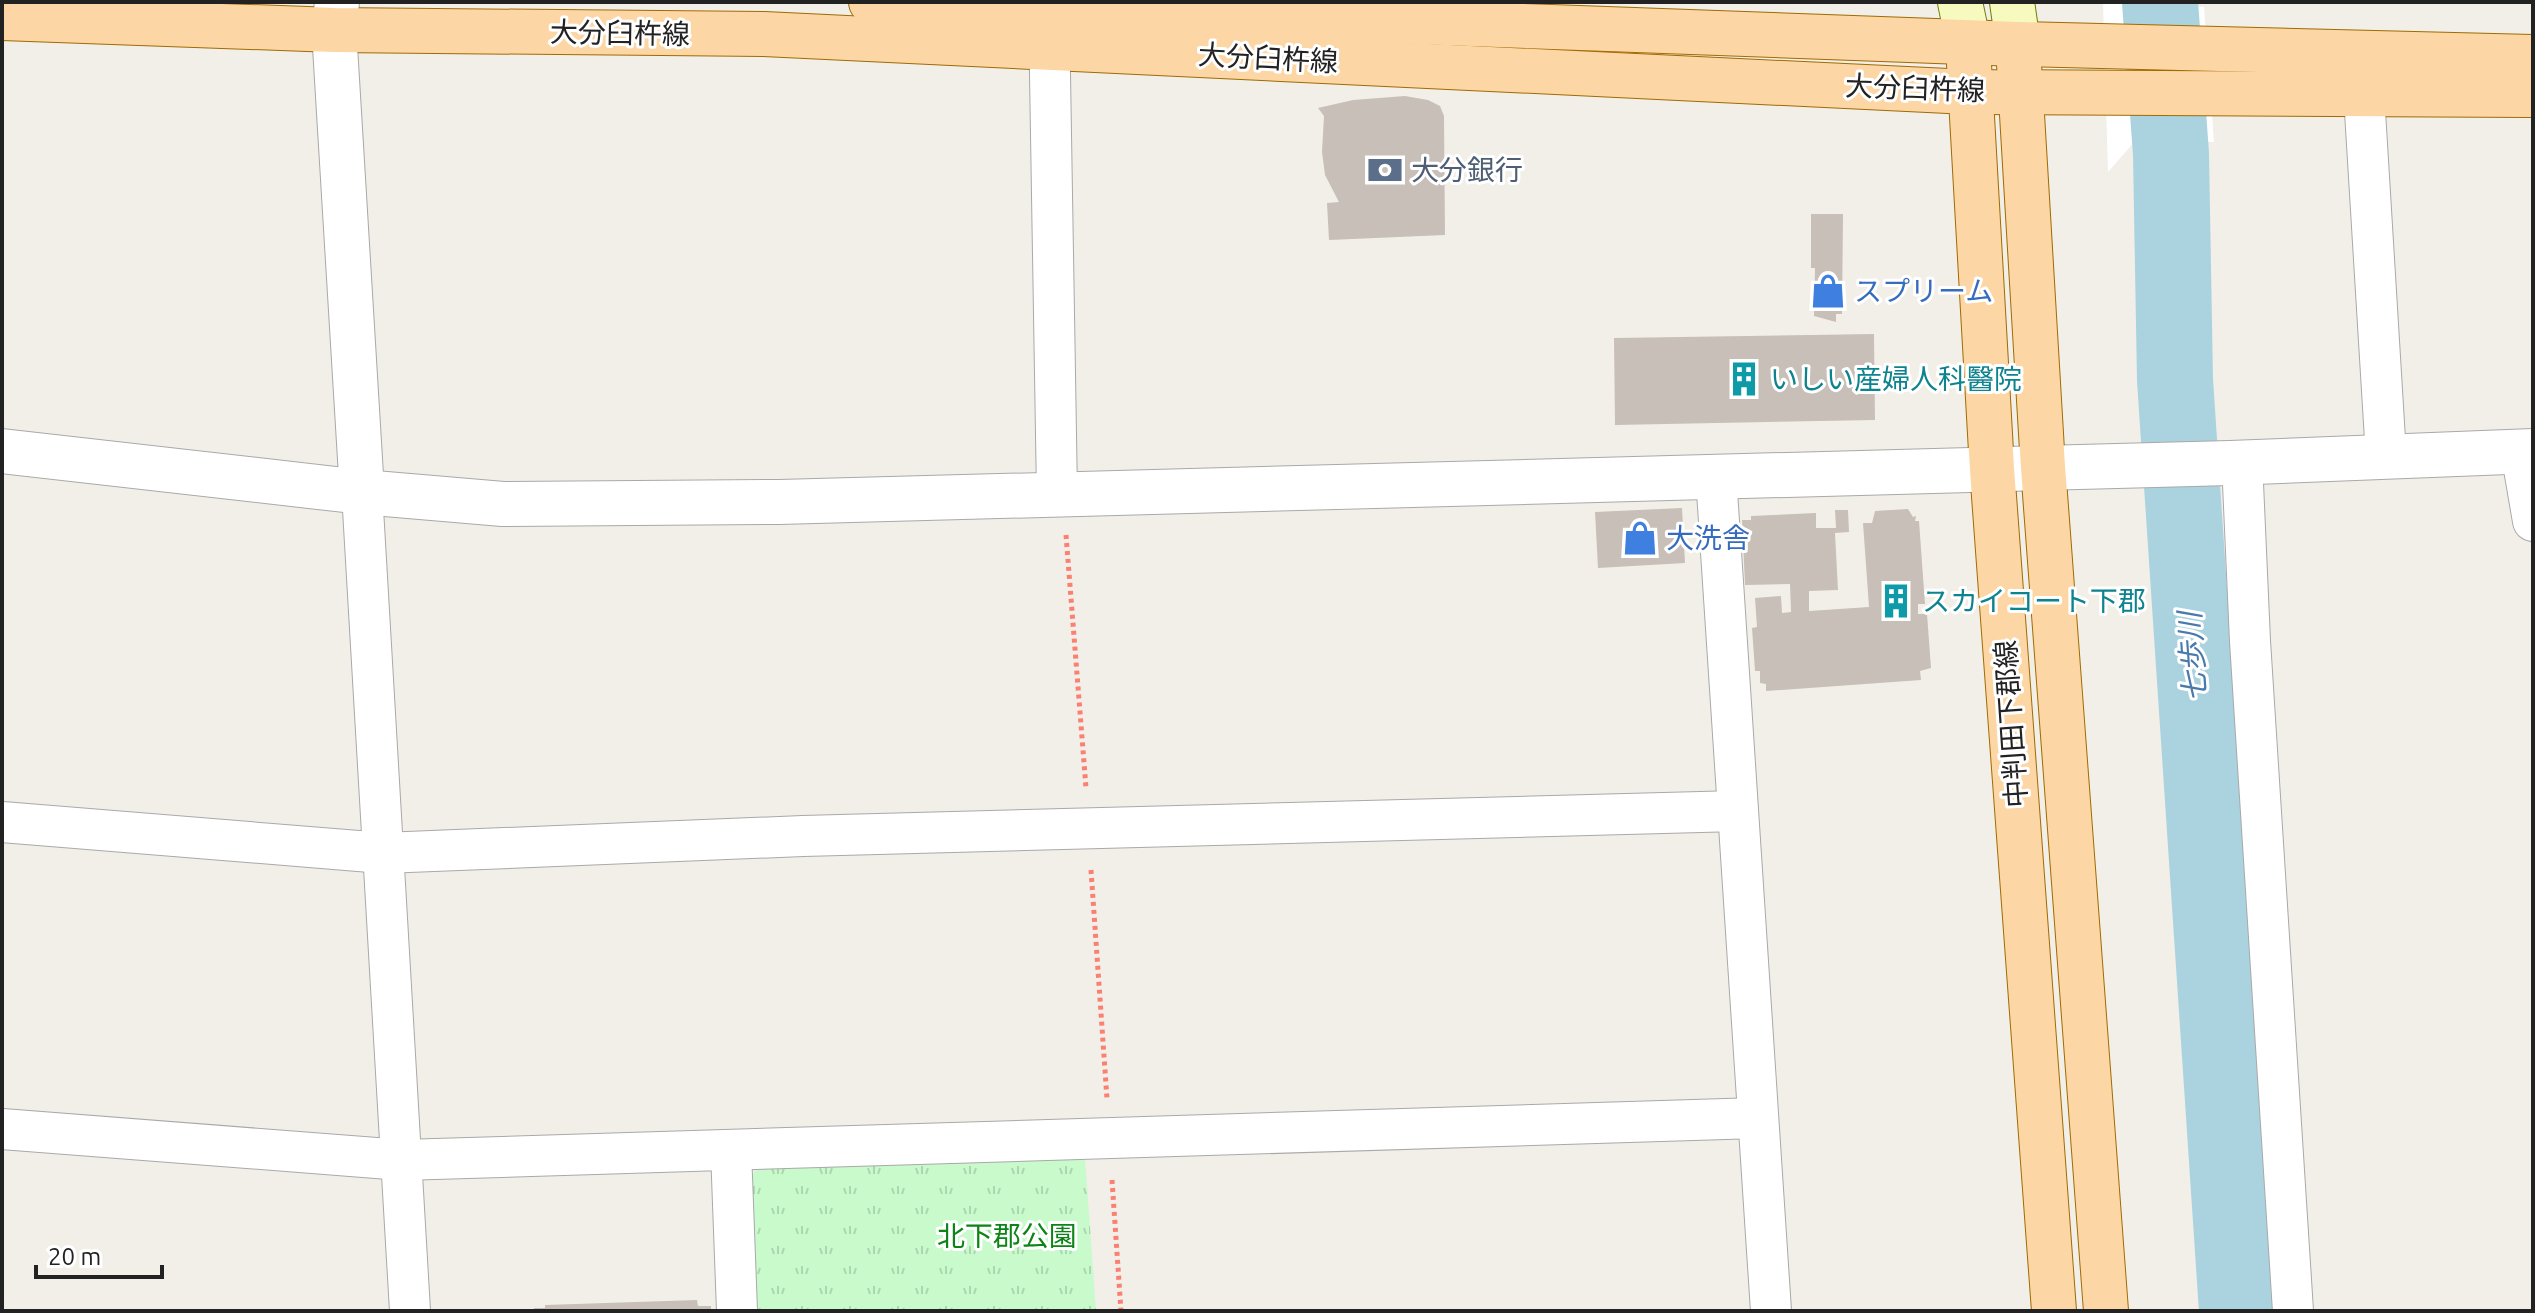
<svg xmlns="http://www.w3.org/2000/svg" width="2535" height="1313" font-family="Ubuntu,'Noto Sans JP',sans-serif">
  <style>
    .park { fill: url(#park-tufts) }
    .pier { fill: #fff }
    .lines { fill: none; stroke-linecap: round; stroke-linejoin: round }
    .river { stroke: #aad3df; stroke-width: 76 }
    .building { fill: #c7bfb8 }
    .minor-casing { stroke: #a9a9a9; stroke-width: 42 }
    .tertiary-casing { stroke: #a9a9a9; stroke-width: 46 }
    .secondary-casing { stroke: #707d05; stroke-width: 46 }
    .primary-casing { stroke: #a06b00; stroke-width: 46 }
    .path { stroke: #fa8072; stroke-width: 5; stroke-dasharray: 4 4; stroke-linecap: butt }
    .minor { stroke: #fff; stroke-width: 40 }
    .tertiary { stroke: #fff; stroke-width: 44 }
    .secondary { stroke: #f7fabf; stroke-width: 44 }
    .primary { stroke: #fcd6a4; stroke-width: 44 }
    .labels { text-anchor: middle; stroke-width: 6; stroke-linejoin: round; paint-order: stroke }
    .street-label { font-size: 28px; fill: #222; stroke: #fff }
    .service-label { font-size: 28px; fill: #4e5e75; stroke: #fff; text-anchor: start }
    .shop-label { font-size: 28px; fill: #366cbe; stroke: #fff; text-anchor: start }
    .culture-label { font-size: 28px; fill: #0d838f; stroke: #fff; text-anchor: start }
    .park-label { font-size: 28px; fill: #0c8416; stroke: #fff }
    .water-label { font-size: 30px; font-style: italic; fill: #4a7aab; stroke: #fff }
  </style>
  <defs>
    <pattern id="park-tufts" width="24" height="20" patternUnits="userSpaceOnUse" patternTransform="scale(2)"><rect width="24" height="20" fill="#c8facc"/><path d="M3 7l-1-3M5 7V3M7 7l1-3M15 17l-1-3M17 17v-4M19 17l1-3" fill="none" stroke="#acd6af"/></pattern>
  </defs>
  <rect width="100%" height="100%" fill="#f2efe9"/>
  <polygon class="park" points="1085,1157 1096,1311 748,1311 744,1184 757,1169"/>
  <polygon class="pier" points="2103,2 2204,7 2214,142 2136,140 2108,172"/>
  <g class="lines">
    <polyline class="river" points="2160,2 2171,154 2175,380 2237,1311"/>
  </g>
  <g class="building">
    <polygon points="1405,96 1428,100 1440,106 1444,116 1445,235 1329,240 1327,203 1339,202 1325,175 1322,152 1324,116 1318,108 1353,100"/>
    <polygon points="1811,214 1843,214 1842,314 1836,314 1836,322 1814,316 1815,268 1811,268"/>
    <polygon points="1874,334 1875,420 1615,425 1614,338"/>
    <polygon points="1682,508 1685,563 1598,568 1595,512"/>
    <polygon points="1908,509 1913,517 1916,516 1915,521 1919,521 1925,604 1918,604 1918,614 1927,614 1931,668 1920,671 1921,680 1766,691 1766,684 1760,683 1760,671 1755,671 1752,628 1757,627 1755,598 1781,596 1782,613 1791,612 1790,584 1745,585 1742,520 1751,520 1751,516 1816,513 1816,528 1836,528 1835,510 1848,510 1849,532 1835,533 1838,590 1809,591 1809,611 1869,607 1863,523 1872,523 1875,511"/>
    <polygon points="697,1300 698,1306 711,1306 711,1311 534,1311 534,1308 545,1308 545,1305"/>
  </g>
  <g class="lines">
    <g class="minor-casing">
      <g id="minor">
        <polyline points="1049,14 1057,494"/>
        <polyline points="2364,95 2386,456"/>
        <polyline points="2521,451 2533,521"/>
        <polyline points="2242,461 2250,641 2293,1311"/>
        <polyline points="1716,476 1771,1311"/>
        <polyline points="362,492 410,1311"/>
        <polyline points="2,822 383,853 803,836 1738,811"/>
        <polyline points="2,1129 402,1160 1758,1118"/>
        <polyline points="731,1150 737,1311"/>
      </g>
    </g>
    <g class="tertiary-casing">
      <g id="tertiary">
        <polyline points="337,2 334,30 362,492"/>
        <polyline points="2,451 362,492 503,504 779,502 2230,463 2533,451"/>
      </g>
    </g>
    <g class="secondary-casing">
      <g id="secondary">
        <polyline points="1960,2 1968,41"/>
        <polyline points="2012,2 2018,44"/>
      </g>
    </g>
    <g class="primary-casing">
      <g id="primary">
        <polyline points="871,2 2018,44 2533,57"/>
        <polyline points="2,18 334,30 764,34 1969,92 2533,95"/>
        <polyline points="1969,64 1992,469 2054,1311"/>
        <polyline points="2019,64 2043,467 2106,1311"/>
      </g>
    </g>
    <g class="path">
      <polyline points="1066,535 1086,788"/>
      <polyline points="1091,870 1107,1099"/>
      <polyline points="1112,1180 1121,1311"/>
    </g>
    <use href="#minor" class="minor"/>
    <use href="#tertiary" class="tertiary"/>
    <use href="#secondary" class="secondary"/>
    <use href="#primary" class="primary"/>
  </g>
  <defs>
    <g id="bank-bare" transform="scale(2.76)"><path d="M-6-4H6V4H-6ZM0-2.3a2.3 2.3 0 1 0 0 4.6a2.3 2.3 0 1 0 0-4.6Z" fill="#5c6f8a" stroke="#fff" stroke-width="2.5" paint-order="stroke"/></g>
    <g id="shop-bare" transform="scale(2.76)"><path d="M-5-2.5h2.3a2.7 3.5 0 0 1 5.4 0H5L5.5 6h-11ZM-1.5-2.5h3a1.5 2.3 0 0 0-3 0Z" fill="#3f7fe0" stroke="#fff" stroke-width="2.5" paint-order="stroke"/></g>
    <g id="building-bare" transform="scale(2.76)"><path d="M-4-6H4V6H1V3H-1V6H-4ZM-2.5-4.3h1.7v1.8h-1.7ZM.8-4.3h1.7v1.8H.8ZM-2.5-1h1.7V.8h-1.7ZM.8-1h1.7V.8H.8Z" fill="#0f9aa8" stroke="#fff" stroke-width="2.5" paint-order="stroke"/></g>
  </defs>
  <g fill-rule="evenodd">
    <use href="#bank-bare" x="1385" y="170"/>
    <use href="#shop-bare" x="1828" y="291"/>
    <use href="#building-bare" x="1744" y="379"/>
    <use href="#shop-bare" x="1640" y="538"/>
    <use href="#building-bare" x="1896" y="601"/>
  </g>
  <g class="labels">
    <g class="street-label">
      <text transform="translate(620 33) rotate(1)" y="10">大分臼杵線</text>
      <text transform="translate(1268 58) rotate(3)" y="10">大分臼杵線</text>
      <text transform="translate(1915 88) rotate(2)" y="10">大分臼杵線</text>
      <text transform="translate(2011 724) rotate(-94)" y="10">中判田下郡線</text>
    </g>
    <g class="service-label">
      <text x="1411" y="180">大分銀行</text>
    </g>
    <g class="shop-label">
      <text x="1854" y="301">スプリーム</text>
      <text x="1666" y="548">大洗舎</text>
    </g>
    <g class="culture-label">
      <text x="1770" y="389">いしい産婦人科醫院</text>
      <text x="1922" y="611">スカイコート下郡</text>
    </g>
    <g class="park-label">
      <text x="1007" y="1246">北下郡公園</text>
    </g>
    <g class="water-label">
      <text transform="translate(2193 657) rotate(-94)" y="10">七歩川</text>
    </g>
  </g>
  <rect width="2535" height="1313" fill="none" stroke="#222222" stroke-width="8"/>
  <path d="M36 1265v12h126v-12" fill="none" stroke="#222222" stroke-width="4"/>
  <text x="48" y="1265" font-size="24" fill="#222222" stroke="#ffffff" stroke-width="6" paint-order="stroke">20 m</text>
</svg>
